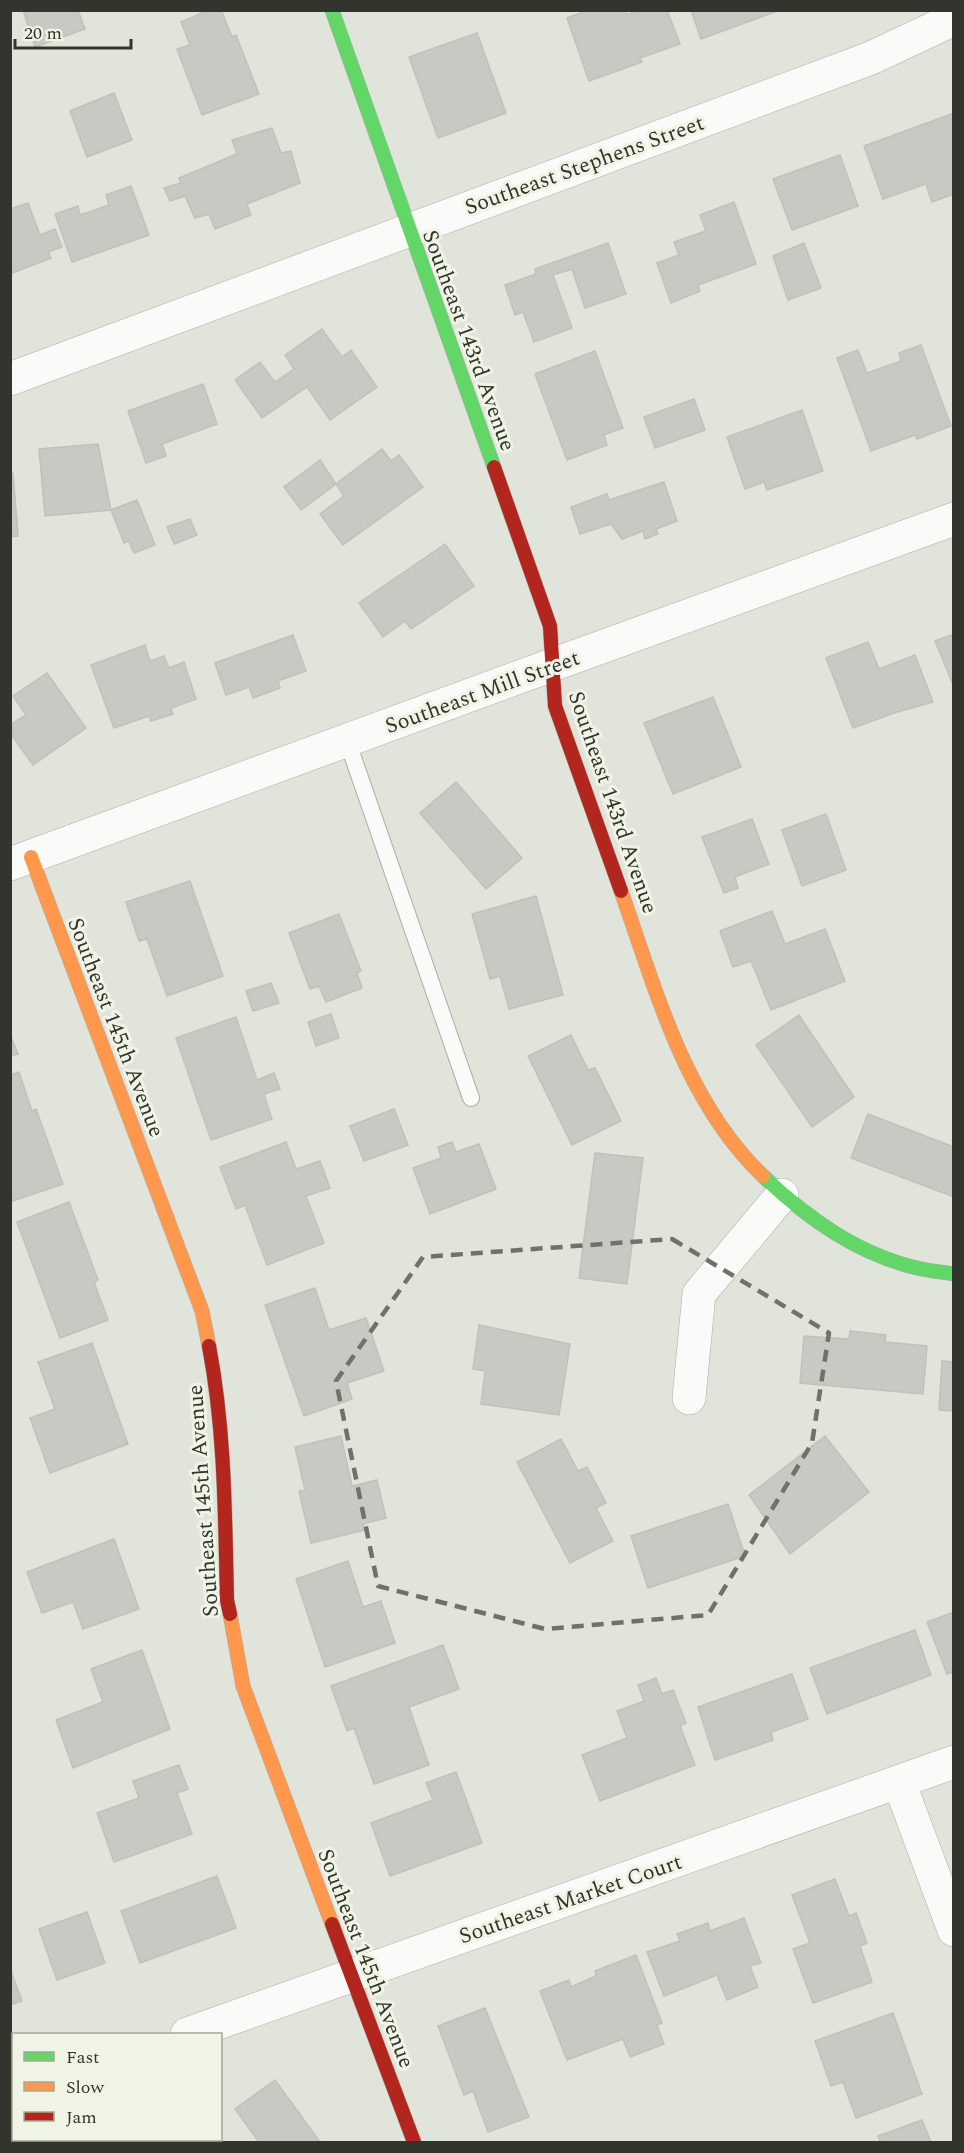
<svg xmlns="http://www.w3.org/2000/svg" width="964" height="2153" font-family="Spectral,serif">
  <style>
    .building { fill: #c7cac3; stroke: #bfc2bc; stroke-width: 1.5 }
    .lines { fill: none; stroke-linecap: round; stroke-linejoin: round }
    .lane-casing { stroke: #abaea6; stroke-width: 18 }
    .street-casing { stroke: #abaea6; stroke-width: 34 }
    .fast-casing { stroke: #abaea6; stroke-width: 15 }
    .slow-casing { stroke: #abaea6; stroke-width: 15 }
    .jam-casing { stroke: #abaea6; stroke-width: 15 }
    .lane { stroke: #fafbf9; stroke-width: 16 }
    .street { stroke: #fafbf9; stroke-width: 33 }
    .fast { stroke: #63d668; stroke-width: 14 }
    .slow { stroke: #ff974d; stroke-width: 14 }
    .jam { stroke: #b3261e; stroke-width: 14 }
    .marked { fill: none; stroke: #6f726a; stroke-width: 4.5; stroke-dasharray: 12 8; stroke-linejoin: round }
    .labels { text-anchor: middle; stroke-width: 6; stroke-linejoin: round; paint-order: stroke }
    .street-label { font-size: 22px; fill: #32342e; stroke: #eff4e4 }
  </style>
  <rect width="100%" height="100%" fill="#e1e4da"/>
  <g class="building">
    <polygon points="23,10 78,10 85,29 35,47"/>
    <polygon points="209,10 221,10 232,37 236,35 259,94 202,115 177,49 190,45 181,22"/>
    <polygon points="588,10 626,10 627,15 639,10 667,10 680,44 640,58 642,62 589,81 567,18"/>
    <polygon points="691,10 780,10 701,39"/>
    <polygon points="477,33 506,113 438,138 409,57"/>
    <polygon points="114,93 132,140 87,157 70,111"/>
    <polygon points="954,113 954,194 932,202 926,184 883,199 864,146"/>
    <polygon points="272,128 281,153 291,151 300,183 247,204 251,215 215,229 209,214 195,218 185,196 170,201 164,188 181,183 179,178 237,154 232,140"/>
    <polygon points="840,155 858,206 792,230 773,179"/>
    <polygon points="131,186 149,235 72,262 55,214 78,206 80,215 109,205 106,195"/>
    <polygon points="734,202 756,264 698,285 700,291 671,303 657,263 679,255 674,242 706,231 700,215"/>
    <polygon points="28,203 40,235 55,229 62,247 48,252 51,258 10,274 10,209"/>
    <polygon points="608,243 626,294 585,308 572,269 553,275 572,328 534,342 523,312 515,315 505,285 536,274 535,269"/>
    <polygon points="804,243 821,288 788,300 773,256"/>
    <polygon points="322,329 342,357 351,350 377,387 330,420 307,387 262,418 235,380 260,362 275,382 294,369 285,355"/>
    <polygon points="921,345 951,426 917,439 915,435 871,451 837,358 858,350 867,373 901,361 899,353"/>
    <polygon points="595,351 623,428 604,435 607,445 567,460 535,374"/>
    <polygon points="203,384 217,424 162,444 166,456 146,463 128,411"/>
    <polygon points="694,399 705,430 655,448 644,417"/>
    <polygon points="802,410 823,471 767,490 764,482 745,489 727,437"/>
    <polygon points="98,444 111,510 45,516 39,449"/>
    <polygon points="382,449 391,461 399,455 423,487 343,545 320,514 344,496 336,484"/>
    <polygon points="320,460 336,484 301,510 284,487"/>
    <polygon points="13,473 18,536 10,537 10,474"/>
    <polygon points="664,482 677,521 656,529 658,534 645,539 643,531 622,539 611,524 580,534 571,507 607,494 609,500"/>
    <polygon points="137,500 155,545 134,553 129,541 124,543 111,510"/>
    <polygon points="190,519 197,535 174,544 167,527"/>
    <polygon points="445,544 474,586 411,629 405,621 383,637 359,603"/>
    <polygon points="954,634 954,687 935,641"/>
    <polygon points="293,635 306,671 278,681 280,688 253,698 249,687 226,695 215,663"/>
    <polygon points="868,642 879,669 915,655 933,702 894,713 853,728 826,658"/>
    <polygon points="145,645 150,661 164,656 169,668 184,662 196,699 171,708 173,714 151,721 149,716 114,728 91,665"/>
    <polygon points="47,673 86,728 33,765 10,733 10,725 26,715 13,696"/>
    <polygon points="713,697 741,767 673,794 644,723"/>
    <polygon points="456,782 522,858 486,889 420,813"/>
    <polygon points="826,814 846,870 802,886 782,830"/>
    <polygon points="752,819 769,864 735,877 738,888 724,893 702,837"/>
    <polygon points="190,881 223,976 167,996 147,939 139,941 126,902"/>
    <polygon points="536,896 563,995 509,1009 500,976 490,979 472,914"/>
    <polygon points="772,911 785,944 825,929 845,981 771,1010 751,961 733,967 720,931"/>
    <polygon points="339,914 361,971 357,973 362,988 326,1002 319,986 310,989 289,933"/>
    <polygon points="271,983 279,1003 253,1011 246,991"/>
    <polygon points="331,1014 339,1038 316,1046 308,1022"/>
    <polygon points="799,1015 854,1097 812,1127 756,1045"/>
    <polygon points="236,1017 257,1080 274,1073 280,1089 264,1094 272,1119 211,1140 176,1038"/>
    <polygon points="10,1034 18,1054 10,1056"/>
    <polygon points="571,1035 588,1070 595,1068 621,1121 572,1145 528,1056"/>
    <polygon points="19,1072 32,1111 36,1109 63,1184 10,1202 10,1075"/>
    <polygon points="394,1109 408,1145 364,1161 350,1126"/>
    <polygon points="868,1114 954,1147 954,1197 851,1158"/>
    <polygon points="286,1142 296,1169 320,1161 330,1188 306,1196 324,1243 267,1265 245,1205 236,1209 220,1167"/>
    <polygon points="452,1142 456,1152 479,1144 496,1189 430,1214 413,1168 441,1158 438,1147"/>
    <polygon points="595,1153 643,1158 627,1284 579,1278"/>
    <polygon points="69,1202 98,1280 94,1282 108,1320 60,1338 17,1222"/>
    <polygon points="315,1288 329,1330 366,1318 384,1371 347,1383 352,1399 304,1416 265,1305"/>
    <polygon points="479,1325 570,1344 559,1415 481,1404 485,1371 473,1369"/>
    <polygon points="850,1331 886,1335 885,1342 927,1346 923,1394 800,1383 804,1336 849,1339"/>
    <polygon points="92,1343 128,1444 50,1473 30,1418 55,1409 38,1362"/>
    <polygon points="942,1361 954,1362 954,1411 939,1410"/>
    <polygon points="341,1436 352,1486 377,1480 386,1518 363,1524 365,1530 311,1543 299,1491 305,1490 295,1447"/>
    <polygon points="825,1436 869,1492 790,1554 749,1495"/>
    <polygon points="561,1439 578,1471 587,1467 606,1503 596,1508 613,1541 570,1563 517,1462"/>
    <polygon points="728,1504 745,1556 648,1588 631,1536"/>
    <polygon points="114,1539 139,1609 83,1629 73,1602 42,1613 27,1572"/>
    <polygon points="348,1561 363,1607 381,1601 395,1643 325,1667 296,1579"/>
    <polygon points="954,1612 954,1672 947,1674 927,1622"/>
    <polygon points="915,1630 931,1675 827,1714 810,1668"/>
    <polygon points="443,1645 459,1689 409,1707 429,1765 374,1784 354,1728 347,1731 331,1686"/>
    <polygon points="142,1650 170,1729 73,1768 56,1720 103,1702 91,1669"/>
    <polygon points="792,1674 808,1719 771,1732 773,1740 715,1760 698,1707"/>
    <polygon points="656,1678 662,1694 673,1690 686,1723 680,1726 695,1765 600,1801 582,1755 627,1738 617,1711 644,1701 638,1685"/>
    <polygon points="179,1765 188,1789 177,1793 192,1834 114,1862 97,1813 139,1798 133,1781"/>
    <polygon points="456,1772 482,1843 390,1876 371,1823 433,1800 426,1783"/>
    <polygon points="217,1876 236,1928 140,1963 121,1911"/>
    <polygon points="835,1879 849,1916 856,1913 867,1943 860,1946 872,1982 813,2003 793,1949 810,1943 792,1895"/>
    <polygon points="87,1912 105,1963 57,1980 39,1929"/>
    <polygon points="744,1918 761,1963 750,1966 758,1987 727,2000 717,1975 664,1996 647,1952 680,1941 677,1934 708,1923 710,1931"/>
    <polygon points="636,1955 662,2023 657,2025 664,2044 630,2057 623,2039 567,2060 540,1991 569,1980 571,1987 596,1976 595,1971"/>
    <polygon points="10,1969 22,2001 10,2005"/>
    <polygon points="485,2008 529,2117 488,2132 473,2091 464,2095 438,2026"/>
    <polygon points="893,2013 922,2094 856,2118 843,2082 831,2086 815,2041"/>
    <polygon points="275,2080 320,2142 259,2142 235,2109"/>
    <polygon points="922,2120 931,2142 880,2142 878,2136"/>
    <polygon points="116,2140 158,2140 159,2142 107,2142"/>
  </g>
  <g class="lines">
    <g class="lane-casing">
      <polyline id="lane" points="347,740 471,1098"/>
    </g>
    <g class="street-casing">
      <g id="street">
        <polyline points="10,379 871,58 954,19"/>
        <polyline points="10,864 552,665 954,519"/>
        <polyline points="689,1398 699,1294 782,1195"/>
        <polyline points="899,1782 954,1930"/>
        <polyline points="187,2034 954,1762"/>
        <polyline points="10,2097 14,2096"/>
      </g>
    </g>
    <g class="fast-casing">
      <g id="fast">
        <polyline points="332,10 494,467"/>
        <path d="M763 1176C807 1218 857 1254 917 1268 929 1271 942 1272 954 1274"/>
      </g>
    </g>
    <g class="slow-casing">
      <g id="slow">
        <polyline points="31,857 202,1311 209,1346"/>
        <path d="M621 891C656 990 685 1102 763 1176"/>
        <polyline points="230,1614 243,1686 332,1924"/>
      </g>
    </g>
    <g class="jam-casing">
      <g id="jam">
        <polyline points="494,467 550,626 555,706 621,891"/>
        <path d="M209 1346C225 1430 225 1515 227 1600L230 1614"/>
        <polyline points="332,1924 414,2142"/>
      </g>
    </g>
    <use href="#lane" class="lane"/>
    <use href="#street" class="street"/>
    <use href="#fast" class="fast"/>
    <use href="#slow" class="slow"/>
    <use href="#jam" class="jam"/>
  </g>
  <path class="marked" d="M672 1239 829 1333 812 1443 708 1615 545 1629 378 1586 336 1381 423 1257Z"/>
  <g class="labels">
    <g class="street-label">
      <text transform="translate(584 164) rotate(-20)" y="8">Southeast Stephens Street</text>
      <text transform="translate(470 340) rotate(70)" y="8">Southeast 143rd Avenue</text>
      <text transform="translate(482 691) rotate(-20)" y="8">Southeast Mill Street</text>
      <text transform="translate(614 802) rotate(71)" y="8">Southeast 143rd Avenue</text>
      <text transform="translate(117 1027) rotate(69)" y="8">Southeast 145th Avenue</text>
      <text transform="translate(202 1501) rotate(-94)" y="8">Southeast 145th Avenue</text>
      <text transform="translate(570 1898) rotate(-19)" y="8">Southeast Market Court</text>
      <text transform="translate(367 1958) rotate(69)" y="8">Southeast 145th Avenue</text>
    </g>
  </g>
  <rect width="964" height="2153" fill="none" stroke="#32342e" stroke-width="24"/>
  <rect x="12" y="2033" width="210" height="108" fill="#eff4e4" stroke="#a3a79b" stroke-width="1.5"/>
  <rect x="24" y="2052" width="30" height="9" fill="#63d668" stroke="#a3a79b" stroke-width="1.5"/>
  <text x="66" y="2063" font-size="18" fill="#32342e">Fast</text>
  <rect x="24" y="2082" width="30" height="9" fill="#ff974d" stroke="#a3a79b" stroke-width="1.5"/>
  <text x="66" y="2093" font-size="18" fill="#32342e">Slow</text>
  <rect x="24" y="2112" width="30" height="9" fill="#b3261e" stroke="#a3a79b" stroke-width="1.5"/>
  <text x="66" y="2123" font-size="18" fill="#32342e">Jam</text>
  <path d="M15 39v9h116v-9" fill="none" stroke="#32342e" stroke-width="3"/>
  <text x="24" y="39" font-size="18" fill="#32342e" stroke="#eff4e4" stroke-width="4.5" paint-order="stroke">20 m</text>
</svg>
